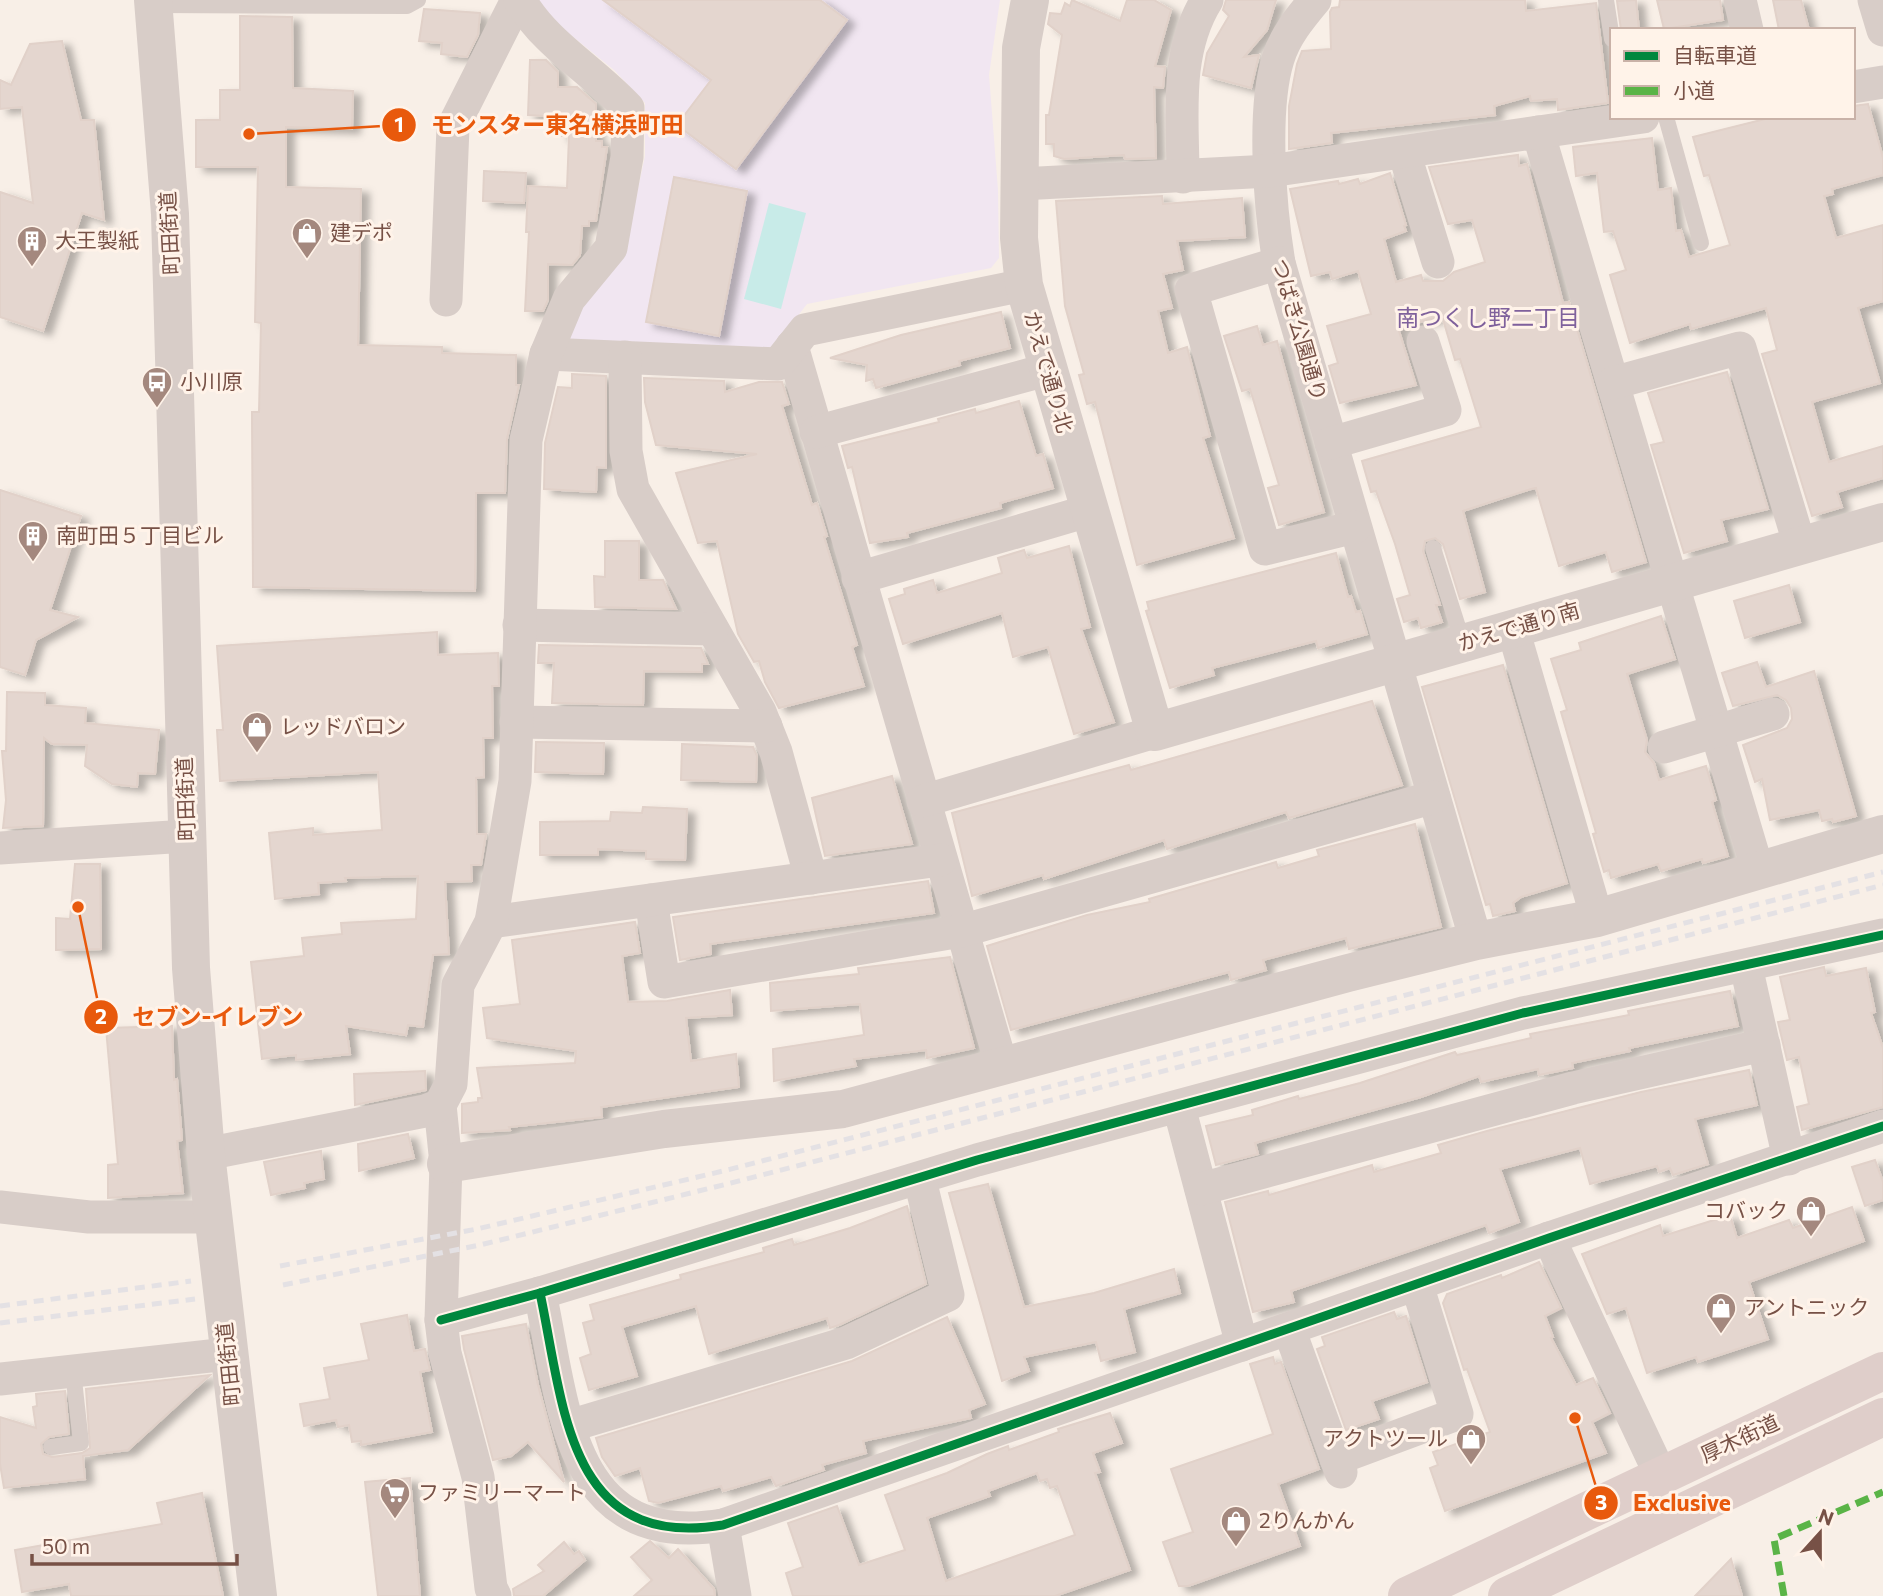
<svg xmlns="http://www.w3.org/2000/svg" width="1883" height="1596" font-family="Commissioner,'Noto Sans JP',sans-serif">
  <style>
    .education { fill: #f1e6f1 }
    .water { fill: #c8ebe8 }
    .building { fill: #e4d6cf; stroke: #e1d1c9; stroke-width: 2; fill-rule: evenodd; filter: url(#shadow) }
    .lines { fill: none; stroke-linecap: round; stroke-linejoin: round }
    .lane { stroke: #d8cdc8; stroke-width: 16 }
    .street { stroke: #d8cdc8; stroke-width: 33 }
    .secondary { stroke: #d8cdc8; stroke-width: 38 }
    .highway { stroke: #dfceca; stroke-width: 38 }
    .rail { stroke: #e4e1e4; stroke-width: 5; stroke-dasharray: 10 7; stroke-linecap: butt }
    .quiet { stroke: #5ab447; stroke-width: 7; stroke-dasharray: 14 7; stroke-linecap: butt }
    .cycleway-casing { stroke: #fff3e9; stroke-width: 13 }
    .cycleway { stroke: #00873e; stroke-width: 9 }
    .labels { text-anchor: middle; stroke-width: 6; stroke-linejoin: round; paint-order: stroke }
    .street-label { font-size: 21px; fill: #775146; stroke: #fff3e9 }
    .poi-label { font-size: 21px; fill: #775146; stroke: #fff3e9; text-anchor: start }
    .neighbourhood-label { font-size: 23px; fill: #7f619c; stroke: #fff3e9 }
    .leader { fill: none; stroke: #e8590c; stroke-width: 2.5 }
    .callout-dot { fill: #e8590c; stroke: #fff3e9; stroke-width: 2.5 }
    .mark-label { font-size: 21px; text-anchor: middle; font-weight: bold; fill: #fff }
    .callout-label { font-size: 23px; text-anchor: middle; font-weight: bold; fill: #e8590c; stroke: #fff3e9; stroke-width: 6; stroke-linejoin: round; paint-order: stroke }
  </style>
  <defs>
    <filter id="shadow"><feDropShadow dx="8" dy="4.5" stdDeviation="3.5" flood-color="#0004"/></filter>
  </defs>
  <rect width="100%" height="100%" fill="#f8efe7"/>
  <polygon class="education" points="537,0 1000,0 989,75 998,190 999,258 991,268 807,304 771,351 565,347 579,308 624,254 645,156 645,103 614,70 546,15"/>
  <polygon class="water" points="769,203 806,213 781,309 744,299"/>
  <g class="building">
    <polygon points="603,0 820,0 847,20 736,169 677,125 711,80"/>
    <polygon points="1072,0 1120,21 1127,0 1154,0 1171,10 1155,66 1165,67 1163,88 1154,87 1156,158 1125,159 1124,155 1064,159 1054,156 1054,144 1046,144 1046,115 1049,115 1062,35 1048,24 1050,13 1061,14 1065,3 1070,6"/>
    <polygon points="1226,0 1276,0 1267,30 1244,57 1259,55 1251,88 1203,75 1207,53 1229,16 1223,10"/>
    <polygon points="1340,0 1525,0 1526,11 1596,3 1608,103 1558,110 1557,99 1531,101 1530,96 1494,106 1495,115 1331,133 1332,143 1289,149 1289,106 1297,64 1302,51 1331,49 1330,12 1332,8 1339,7"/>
    <polygon points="1636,0 1639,30 1621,30 1617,1"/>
    <polygon points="1657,0 1720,0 1723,20 1664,29"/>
    <polygon points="1773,0 1801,0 1809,30 1779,30"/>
    <polygon points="424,9 480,13 478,35 467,57 441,54 442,43 419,41"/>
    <polygon points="240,16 292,17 293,88 353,91 352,129 286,127 286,187 361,189 358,345 442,347 442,353 516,355 516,385 519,385 507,439 505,493 476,493 475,591 253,587 252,412 259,412 261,323 255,322 258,167 196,167 196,120 220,120 220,90 240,90"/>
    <polygon points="62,41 81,120 94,120 104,220 82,213 43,331 0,317 0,192 33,203 22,107 0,109 0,80 11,85 30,44"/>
    <polygon points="530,60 546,60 558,72 558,87 577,87 596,104 596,141 602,141 602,147 607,147 596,221 589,221 589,226 582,226 580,255 572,265 548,264 548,300 543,311 525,311 529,232 526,232 528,186 567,188 569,136 561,136 561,117 528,115"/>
    <polygon points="1868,104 1883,158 1883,175 1832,189 1833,194 1824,196 1836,238 1883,225 1883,301 1858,308 1880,383 1812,402 1829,462 1883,446 1883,478 1837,492 1842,507 1812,516 1762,354 1777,350 1766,308 1691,329 1690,324 1630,343 1610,275 1626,270 1613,231 1604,232 1597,173 1576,176 1573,147 1652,138 1658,190 1671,188 1676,231 1681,230 1689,257 1730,245 1709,175 1704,176 1693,137 1773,117 1853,117 1853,106"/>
    <polygon points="1518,155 1519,166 1527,164 1563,303 1569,302 1646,562 1612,572 1606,552 1559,566 1536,488 1531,489 1463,511 1485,592 1460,599 1443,544 1435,538 1425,541 1423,551 1440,605 1436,605 1442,622 1421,628 1418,618 1404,622 1397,599 1410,595 1395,544 1376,491 1371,492 1362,461 1481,427 1460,359 1455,360 1442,316 1398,328 1416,385 1340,403 1329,366 1338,363 1327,326 1371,314 1358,271 1332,279 1330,272 1311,276 1290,189 1338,181 1339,184 1358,179 1360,184 1390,173 1406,225 1404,226 1406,231 1384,239 1396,282 1421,275 1423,281 1443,281 1454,272 1485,262 1472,220 1448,224 1429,167"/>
    <polygon points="484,171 526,173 524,203 483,201"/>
    <polygon points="674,177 747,191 719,336 646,322"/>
    <polygon points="1162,196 1163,204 1242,198 1245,237 1177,241 1183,270 1163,274 1172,308 1158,311 1168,353 1187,347 1210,436 1203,438 1234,538 1137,565 1095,402 1087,404 1079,375 1084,374 1065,306 1056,201"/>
    <polygon points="1001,312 1010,348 959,361 960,365 923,375 876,388 873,379 866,381 867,365 830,358 901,335"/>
    <polygon points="1257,326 1263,345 1277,341 1324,512 1279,525 1268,488 1279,485 1250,389 1242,391 1224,336"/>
    <polygon points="1727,372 1768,509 1721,520 1727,541 1684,553 1651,445 1664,442 1648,393"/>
    <polygon points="572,374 606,376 606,468 597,467 596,492 544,489 545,443 558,387 572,388"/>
    <polygon points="644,378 724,381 725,392 759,382 782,382 789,404 782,406 812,505 817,503 827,536 824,537 857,645 852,647 864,686 779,708 765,682 759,661 754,662 738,634 717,541 698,543 676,473 757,454 656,445 645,402"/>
    <polygon points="1019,401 1036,456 1043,454 1053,488 1000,503 1001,508 907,533 908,537 870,543 852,467 848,468 842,446 939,422 938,419 975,409 976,413"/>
    <polygon points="0,490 81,516 50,610 78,617 36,640 25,675 0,667"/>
    <polygon points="605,541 639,541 639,580 663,580 676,609 595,607 594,576 605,577"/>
    <polygon points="1069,546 1090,627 1081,629 1114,722 1074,734 1048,647 1013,657 1002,613 903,644 889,599 905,594 904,589 933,580 937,593 1002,573 998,558 1024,550 1027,558"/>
    <polygon points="1336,553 1348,597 1351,596 1356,612 1360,611 1367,634 1318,648 1316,641 1212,668 1214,675 1170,688 1146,611 1149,610 1147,602"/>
    <polygon points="1789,585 1800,622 1745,638 1734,601"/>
    <polygon points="1661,616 1675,659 1627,674 1647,740 1645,752 1654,763 1659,780 1706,766 1716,800 1712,802 1728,856 1703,863 1702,859 1661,871 1658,864 1611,878 1609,870 1604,872 1593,834 1596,833 1561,712 1567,710 1551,659 1581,650 1579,643"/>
    <polygon points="437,632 438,655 498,653 499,686 492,686 493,738 483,738 484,777 476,778 477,834 486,834 481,865 471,865 472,881 445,882 449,954 433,955 423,1027 408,1025 406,1035 346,1026 350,1054 296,1060 296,1055 262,1059 251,962 304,956 302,938 342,934 341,923 416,919 418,876 345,878 346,881 318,883 319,894 275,899 269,833 313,828 313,835 382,830 378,772 220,781 217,730 223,730 217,646"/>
    <polygon points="539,645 701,648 708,664 702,664 702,672 644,671 643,705 552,703 554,663 538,663"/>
    <polygon points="1757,662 1766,687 1814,671 1856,816 1833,822 1832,819 1822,821 1819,810 1770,820 1762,779 1755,782 1743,745 1787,728 1792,719 1791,708 1786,700 1777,695 1733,706 1722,673"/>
    <polygon points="1503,665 1567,883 1521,897 1513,903 1515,911 1493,916 1490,904 1486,905 1422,687"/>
    <polygon points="7,692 45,693 45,705 86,708 85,723 159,730 155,774 138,773 137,787 112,784 85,766 87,745 52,744 44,738 43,826 3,828 6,800 2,751 6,751"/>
    <polygon points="1372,701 1402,785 1289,818 1286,812 1167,849 1164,840 1044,879 1043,875 972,896 952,813 1129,765 1131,770"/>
    <polygon points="536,742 604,743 603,774 535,772"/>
    <polygon points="682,744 753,747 757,756 756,782 681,780"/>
    <polygon points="892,776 912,844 825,856 812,798"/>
    <polygon points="643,807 687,809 685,860 646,859 646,851 598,849 598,855 540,855 540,822 610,821 611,812 642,813"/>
    <polygon points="1415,824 1441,927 1349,949 1346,938 1263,960 1266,970 1231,980 1229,972 1011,1030 987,946 1087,915 1150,902 1149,899 1276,862 1278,868 1319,856 1317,850"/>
    <polygon points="75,864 100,864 101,949 56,950 56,918 70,919"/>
    <polygon points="928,881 934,913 710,944 711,954 680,960 673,917"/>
    <polygon points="635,922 640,953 622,956 628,1002 667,1001 730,990 732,1015 686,1018 691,1061 736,1054 739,1087 601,1107 602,1117 509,1127 510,1130 462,1133 462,1104 478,1102 478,1098 482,1098 477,1068 575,1063 576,1051 487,1038 483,1008 520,1004 512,940"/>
    <polygon points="950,957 974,1048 927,1058 926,1050 854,1059 856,1066 774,1081 773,1049 864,1035 860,1004 771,1011 770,983 859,974 858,968"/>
    <polygon points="1824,967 1826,976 1866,968 1875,1012 1871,1013 1883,1048 1883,1107 1802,1130 1797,1107 1809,1104 1799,1057 1787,1060 1778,1022 1790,1020 1780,977"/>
    <polygon points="1730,991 1738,1026 1629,1048 1630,1051 1572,1063 1573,1068 1539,1075 1538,1069 1481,1082 1479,1076 1421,1097 1255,1143 1258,1154 1216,1165 1206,1126 1253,1115 1252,1110 1298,1096 1299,1099 1360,1083 1455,1052 1457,1055 1531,1038 1530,1034 1629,1015 1628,1011"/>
    <polygon points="172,1026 174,1080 177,1079 182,1140 177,1141 183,1193 108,1198 108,1165 118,1164 106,1028"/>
    <polygon points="1749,1070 1757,1105 1695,1119 1708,1164 1673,1175 1670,1168 1659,1172 1657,1166 1590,1184 1580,1148 1500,1169 1519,1222 1489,1233 1486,1225 1291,1291 1294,1302 1253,1312 1225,1202 1268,1191 1269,1195 1372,1165 1374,1172 1441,1153 1438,1145 1487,1131 1641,1092"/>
    <polygon points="425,1071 426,1090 355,1105 354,1074"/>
    <polygon points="408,1134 414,1158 359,1171 358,1144"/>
    <polygon points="321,1151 324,1179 304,1183 305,1188 271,1195 264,1162"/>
    <polygon points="1875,1160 1883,1182 1883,1200 1865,1206 1852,1167"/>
    <polygon points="988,1184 1024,1307 1094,1293 1174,1269 1180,1293 1124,1309 1135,1352 1101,1361 1096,1342 1024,1357 1029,1371 1002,1381 949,1193"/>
    <polygon points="907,1206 926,1284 839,1325 830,1328 827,1318 709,1354 696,1306 622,1327 637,1376 589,1390 580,1358 591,1354 583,1323 594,1320 590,1305 681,1279 680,1275 764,1252 763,1248 792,1239 794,1245 850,1228"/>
    <polygon points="1852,1207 1864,1241 1749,1282 1768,1339 1698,1362 1696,1357 1647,1373 1626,1308 1607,1314 1582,1254 1660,1225 1663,1236 1730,1215 1737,1238 1789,1220 1793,1228"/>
    <polygon points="1539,1262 1561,1308 1545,1316 1553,1337 1551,1338 1576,1385 1593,1378 1610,1413 1592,1422 1606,1453 1445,1511 1430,1468 1438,1465 1433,1452 1490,1432 1467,1369 1464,1370 1443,1303 1447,1294 1501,1275 1502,1278"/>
    <polygon points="1394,1312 1397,1319 1406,1316 1427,1382 1372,1401 1379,1419 1346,1430 1317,1349 1325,1346 1322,1337"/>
    <polygon points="407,1315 414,1351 425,1349 430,1370 420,1372 432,1432 361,1445 361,1441 352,1442 349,1425 338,1427 336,1420 304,1426 300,1404 330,1399 324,1368 369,1360 361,1324"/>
    <polygon points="947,1317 985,1404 969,1410 971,1418 863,1441 866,1453 822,1465 824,1470 776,1486 771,1477 723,1491 721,1486 658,1503 649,1501 640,1468 615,1476 602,1457 596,1438 852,1361"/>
    <polygon points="526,1324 538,1385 564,1482 528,1442 511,1456 493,1460 464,1349 462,1336"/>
    <polygon points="1273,1357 1275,1364 1281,1362 1319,1469 1278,1484 1300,1546 1188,1586 1179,1586 1163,1542 1193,1532 1171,1469 1273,1434 1250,1364"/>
    <polygon points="210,1375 128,1450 83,1456 85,1479 4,1488 0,1464 0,1417 36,1428 33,1407 37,1406 36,1394 65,1391 69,1434 49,1437 41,1444 43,1454 52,1457 82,1453 90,1448 86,1389"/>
    <path d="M1110 1413 1122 1443 1093 1453 1100 1472 1095 1473 1130 1570 1055 1596H793L786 1573 803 1567 788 1523 837 1506 859 1565 905 1550 885 1495 947 1473 987 1454 1008 1446 1009 1450 1059 1432 1058 1429ZM1037 1473 1040 1481 1047 1479 1050 1488 1057 1486 1075 1535 946 1581 927 1518 990 1496 988 1491Z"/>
    <polygon points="410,1478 420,1596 378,1596 365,1482"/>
    <polygon points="202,1493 223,1596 71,1596 69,1584 22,1592 15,1550 162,1524 157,1503"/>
    <polygon points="650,1541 669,1558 678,1549 714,1589 715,1596 634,1596 652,1580 631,1557"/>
    <polygon points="564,1542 574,1554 579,1551 585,1560 543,1596 514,1596 513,1589 544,1571 538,1565"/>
    <polygon points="1731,1559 1742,1596 1695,1596"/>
  </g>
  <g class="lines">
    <g class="lane">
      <polyline points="1606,0 1612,39"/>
      <polyline points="154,5 407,6 418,0"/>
      <polyline points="1666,117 1701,243"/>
      <polyline points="1433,548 1463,643"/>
      <polyline points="51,1447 81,1443 73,1371"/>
    </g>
    <g class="street">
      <path d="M1315 0C1300 18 1285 36 1278 59 1262 110 1270 209 1279 263L1476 941"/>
      <polyline points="1740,0 1747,30"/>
      <polyline points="1874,0 1883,30"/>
      <polyline points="1853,87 1883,82"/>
      <polyline points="1538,132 1758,871"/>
      <polyline points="1404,152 1438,262"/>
      <path d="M1183 177C1183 118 1174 53 1207 0"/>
      <polyline points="1020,184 1270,171 1643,117"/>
      <polyline points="1279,263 1191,290 1265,549 1355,527"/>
      <polyline points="446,300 453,127 517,0"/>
      <polyline points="792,346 1002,1067"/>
      <polyline points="546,354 778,364 805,330 1024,285"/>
      <polyline points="625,357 626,451 633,489 760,712 776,752 811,878"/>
      <polyline points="1613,383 1740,348 1800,546"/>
      <polyline points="816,432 1046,370"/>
      <polyline points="1331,443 1445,410 1423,342"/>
      <polyline points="858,578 1088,511"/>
      <polyline points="519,625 712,629"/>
      <polyline points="1513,629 1597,918"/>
      <polyline points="516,722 766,726"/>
      <polyline points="1664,747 1773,714"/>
      <polyline points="923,801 1155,732"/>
      <polyline points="0,848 187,836"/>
      <polyline points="651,900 664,982 961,931 1434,797"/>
      <polyline points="491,922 940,860"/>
      <polyline points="1746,966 1789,1159"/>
      <polyline points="440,1105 446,1164 441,1320 445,1353 478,1477 491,1588 495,1596"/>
      <polyline points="1179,1107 1242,1345"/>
      <path d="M206 1154 425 1111 440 1105 451 1084 458 985 491 922 515 781 526 440 546 354 569 299 611 248 627 157 628 108C594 71 545 44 520 0"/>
      <polyline points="1201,1189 1573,1088 1764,1045"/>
      <polyline points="0,1207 89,1217 213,1217"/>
      <polyline points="1549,1238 1661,1476"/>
      <path d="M540 1293C564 1405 567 1551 723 1525L1549 1238 1883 1126"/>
      <polyline points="441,1320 540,1293 977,1160 1523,1013 1883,935"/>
      <polyline points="1289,1329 1341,1472"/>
      <polyline points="0,1379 228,1354"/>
      <polyline points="569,1426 846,1343 948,1295 920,1180"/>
      <polyline points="1336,1459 1457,1414 1417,1285"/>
      <polyline points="723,1525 735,1596"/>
    </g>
    <g class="secondary">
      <polyline points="153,0 170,214 191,968 206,1154 258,1596"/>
      <polyline points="1030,0 1021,48 1019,238 1024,285 1155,732 1883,522"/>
      <polyline points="446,1164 664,1129 843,1109 1348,973 1476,941 1597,918 1883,834"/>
    </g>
    <g class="highway">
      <polyline points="1407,1596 1883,1371"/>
      <polyline points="1507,1596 1883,1417"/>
    </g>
    <g class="rail">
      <polyline points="280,1266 477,1229 723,1171 1883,872"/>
      <polyline points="283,1285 480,1245 727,1184 1883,885"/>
      <polyline points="0,1306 191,1281"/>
      <polyline points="0,1323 195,1299"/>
    </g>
    <polyline class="quiet" points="1784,1596 1774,1539 1883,1492"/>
    <g class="cycleway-casing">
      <g id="cycleway">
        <path d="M540 1293C564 1405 567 1551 723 1525L1549 1238 1883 1126"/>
        <polyline points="441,1320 540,1293 977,1160 1523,1013 1883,935"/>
      </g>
    </g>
    <use href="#cycleway" class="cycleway"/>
  </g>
  <defs>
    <g id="shop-pin" transform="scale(1.575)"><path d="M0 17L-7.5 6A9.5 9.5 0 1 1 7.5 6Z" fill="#a4887e" stroke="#fff3e9"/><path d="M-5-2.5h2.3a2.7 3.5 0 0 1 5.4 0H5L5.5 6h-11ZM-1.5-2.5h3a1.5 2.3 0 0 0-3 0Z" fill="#fff"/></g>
    <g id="building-pin" transform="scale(1.575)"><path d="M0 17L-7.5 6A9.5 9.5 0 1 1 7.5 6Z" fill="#a4887e" stroke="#fff3e9"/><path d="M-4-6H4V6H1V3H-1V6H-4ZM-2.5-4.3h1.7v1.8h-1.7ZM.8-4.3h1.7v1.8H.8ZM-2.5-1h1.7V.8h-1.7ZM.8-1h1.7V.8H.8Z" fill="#fff"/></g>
    <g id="bus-pin" transform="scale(1.575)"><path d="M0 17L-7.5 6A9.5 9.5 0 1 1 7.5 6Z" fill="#a4887e" stroke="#fff3e9"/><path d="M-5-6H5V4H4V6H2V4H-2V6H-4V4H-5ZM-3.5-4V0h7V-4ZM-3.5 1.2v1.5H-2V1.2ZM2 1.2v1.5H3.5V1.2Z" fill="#fff"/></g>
    <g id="supermarket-pin" transform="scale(1.575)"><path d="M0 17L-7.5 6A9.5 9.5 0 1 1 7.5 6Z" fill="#a4887e" stroke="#fff3e9"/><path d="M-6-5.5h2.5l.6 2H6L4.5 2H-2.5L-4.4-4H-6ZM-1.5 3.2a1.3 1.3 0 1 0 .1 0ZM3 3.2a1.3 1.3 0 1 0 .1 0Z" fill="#fff"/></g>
  </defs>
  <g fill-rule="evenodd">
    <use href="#shop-pin" x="307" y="233"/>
    <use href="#building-pin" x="32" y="241"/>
    <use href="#bus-pin" x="157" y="382"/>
    <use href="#building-pin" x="33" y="536"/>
    <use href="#shop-pin" x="257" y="727"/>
    <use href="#shop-pin" x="1811" y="1211"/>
    <use href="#shop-pin" x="1721" y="1308"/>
    <use href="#shop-pin" x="1471" y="1439"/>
    <use href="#supermarket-pin" x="395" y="1493"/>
    <use href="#shop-pin" x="1236" y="1521"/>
  </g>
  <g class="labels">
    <g class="street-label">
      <text transform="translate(170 233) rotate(-93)" y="7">町田街道</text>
      <text transform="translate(1299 330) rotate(74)" y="7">つばき公園通り</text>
      <text transform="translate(1048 372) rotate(74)" y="7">かえで通り北</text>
      <text transform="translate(1519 627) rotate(-16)" y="7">かえで通り南</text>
      <text transform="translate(186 799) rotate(-92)" y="7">町田街道</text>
      <text transform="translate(229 1364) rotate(-96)" y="7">町田街道</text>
      <text transform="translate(1740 1439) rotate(-25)" y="7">厚木街道</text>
    </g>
    <g class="poi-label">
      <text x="330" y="240">建デポ</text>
      <text x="55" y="248">大王製紙</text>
      <text x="180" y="389">小川原</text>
      <text x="56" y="543">南町田５丁目ビル</text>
      <text x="280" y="734">レッドバロン</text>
      <text x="1788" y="1218" text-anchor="end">コバック</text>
      <text x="1744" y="1315">アントニック</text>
      <text x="1448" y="1446" text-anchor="end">アクトツール</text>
      <text x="418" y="1500">ファミリーマート</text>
      <text x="1259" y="1528">2りんかん</text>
    </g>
    <g class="neighbourhood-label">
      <text x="1488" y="326">南つくし野二丁目</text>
    </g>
  </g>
  <path class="leader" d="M249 134L399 125M78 907L101 1017M1575 1418L1601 1503"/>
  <g class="callout-dot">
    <circle cx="249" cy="134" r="7"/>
    <circle cx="78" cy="907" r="7"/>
    <circle cx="1575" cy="1418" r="7"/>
    <circle cx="399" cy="125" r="18"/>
    <circle cx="101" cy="1017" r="18"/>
    <circle cx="1601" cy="1503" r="18"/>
  </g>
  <g class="mark-label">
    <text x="399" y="132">1</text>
    <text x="101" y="1024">2</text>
    <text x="1601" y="1510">3</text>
  </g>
  <g class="callout-label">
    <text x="557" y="133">モンスター東名横浜町田</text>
    <text x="218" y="1025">セブン-イレブン</text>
    <text x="1682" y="1511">Exclusive</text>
  </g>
  <rect x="1610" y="28" width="245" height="91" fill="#fff3e9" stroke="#c9b2a8" stroke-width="2"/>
  <rect x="1624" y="51" width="35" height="10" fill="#00873e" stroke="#c9b2a8" stroke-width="2"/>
  <text x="1673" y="63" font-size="21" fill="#775146">自転車道</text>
  <rect x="1624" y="86" width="35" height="10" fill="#5ab447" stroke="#c9b2a8" stroke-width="2"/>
  <text x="1673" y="98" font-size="21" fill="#775146">小道</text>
  <g transform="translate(1820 1533) rotate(21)" stroke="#fff3e9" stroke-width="5" paint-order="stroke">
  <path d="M0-5L12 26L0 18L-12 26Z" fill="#775146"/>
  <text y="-10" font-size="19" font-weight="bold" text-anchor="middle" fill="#775146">N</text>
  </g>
  <path d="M32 1554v10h205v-10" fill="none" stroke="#775146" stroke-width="3.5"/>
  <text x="42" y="1554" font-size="21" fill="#775146" stroke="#fff3e9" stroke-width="5" paint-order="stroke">50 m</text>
</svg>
